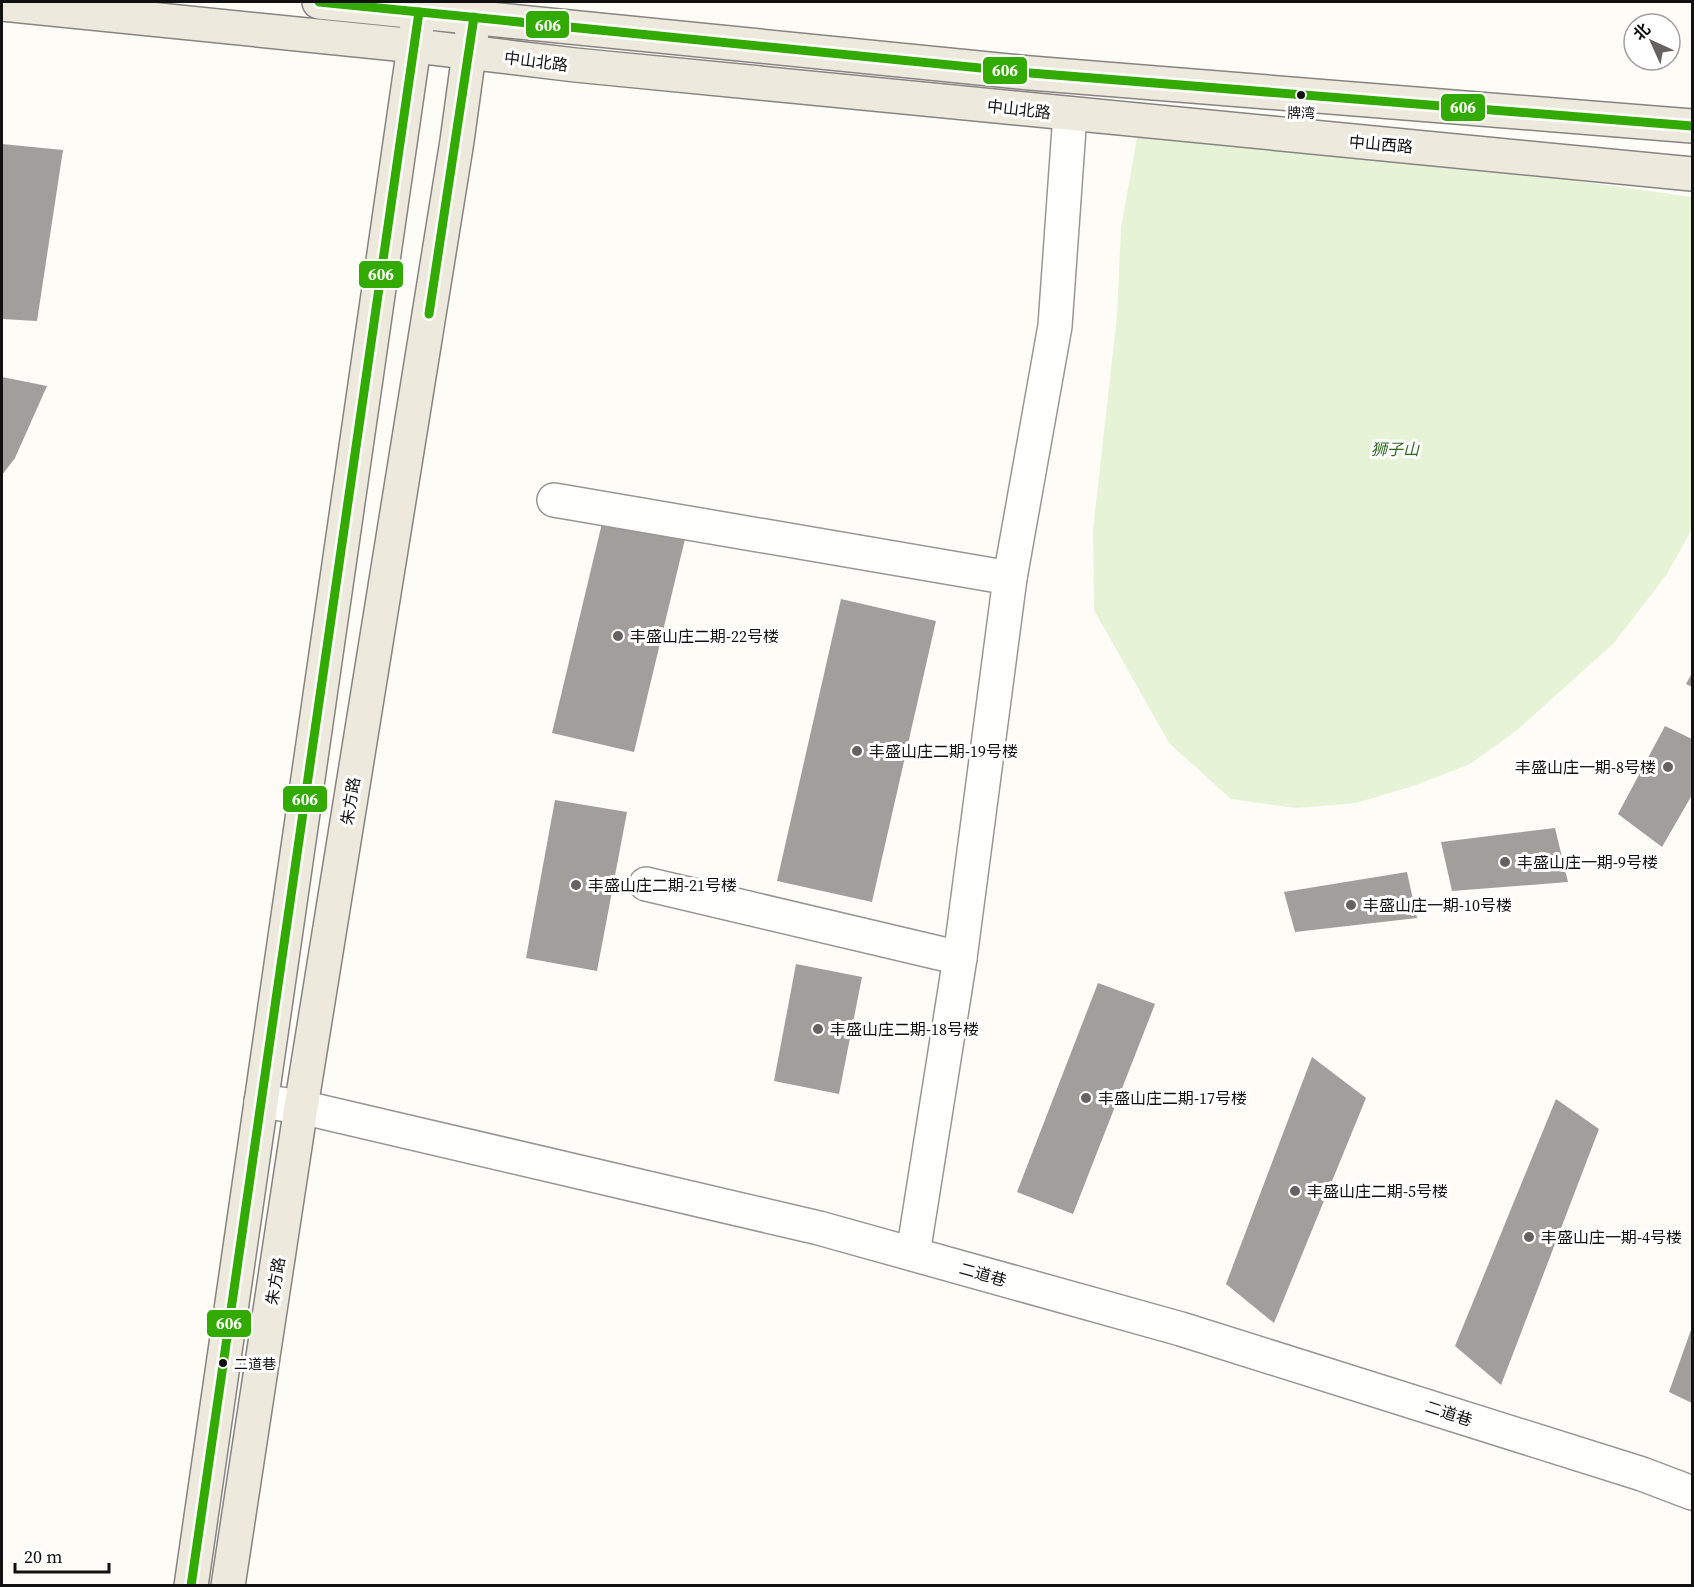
<svg xmlns="http://www.w3.org/2000/svg" width="1694" height="1587" font-family="'Source Serif 4','Noto Sans SC',serif">
  <style>
    .green { fill: #e7f3d7 }
    .building { fill: #a19f9c }
    .lines { fill: none; stroke-linecap: round; stroke-linejoin: round }
    .minor-casing { stroke: #979795; stroke-width: 36 }
    .major-casing { stroke: #858482; stroke-width: 36 }
    .minor { stroke: #fffffe; stroke-width: 33 }
    .major { stroke: #ede9dc; stroke-width: 33 }
    .bus-1-casing { stroke: #fff; stroke-width: 14 }
    .bus-1 { stroke: #3a0; stroke-width: 9 }
    .bus-dot { fill: #111; stroke: #fff; stroke-width: 2 }
    .poi-dot { fill: #646362; stroke: #fff; stroke-width: 2 }
    .labels { text-anchor: middle; stroke-width: 6; stroke-linejoin: round; paint-order: stroke }
    .bus-label { font-size: 14px; fill: #111; stroke: #fff }
    .street-label { font-size: 16px; fill: #111; stroke: #fff }
    .park-label { font-size: 16px; font-style: italic; fill: #2f6b1f; stroke: #fff }
    .poi-label { font-size: 16px; fill: #111; stroke: #fff; text-anchor: start }
    .line-badge { stroke: #fff; stroke-width: 2 }
    .badge-label { font-size: 16px; text-anchor: middle; font-weight: bold; fill: #fff }
  </style>
  <rect width="100%" height="100%" fill="#fdfcf7"/>
  <polygon class="green" points="1140,121 1692,197 1692,529 1667,574 1614,643 1516,731 1470,764 1416,785 1356,803 1296,808 1231,799 1169,743 1094,610 1093,530 1117,316 1121,228"/>
  <g class="building">
    <polygon points="2,144 63,150 37,321 2,319"/>
    <polygon points="2,377 47,386 15,458 2,475"/>
    <polygon points="603,519 685,539 634,752 552,733"/>
    <polygon points="841,599 936,621 872,902 777,881"/>
    <polygon points="1692,673 1692,687 1686,684"/>
    <polygon points="1665,726 1692,739 1692,795 1662,847 1618,814"/>
    <polygon points="555,800 627,812 597,971 526,958"/>
    <polygon points="1555,828 1568,882 1452,891 1441,842"/>
    <polygon points="1407,872 1417,918 1295,932 1284,892"/>
    <polygon points="796,964 862,977 839,1094 774,1081"/>
    <polygon points="1098,983 1155,1004 1073,1214 1017,1192"/>
    <polygon points="1312,1057 1366,1098 1274,1323 1226,1284"/>
    <polygon points="1556,1099 1599,1129 1501,1385 1455,1346"/>
    <polygon points="1692,1327 1692,1403 1669,1392"/>
  </g>
  <g class="lines">
    <g class="minor-casing">
      <g id="minor">
        <polyline points="554,500 1010,578"/>
        <polyline points="646,884 960,958 1010,578 1055,326 1070,114"/>
        <polyline points="261,1101 301,1107 819,1228 1181,1329 1642,1474 1692,1493"/>
        <polyline points="913,1254 960,958"/>
      </g>
    </g>
    <g class="major-casing">
      <g id="major">
        <polyline points="319,2 1030,73 1692,126"/>
        <polyline points="2,4 416,46 575,65 1692,174"/>
        <polyline points="191,1586 419,12"/>
        <polyline points="228,1586 301,1107 457,141 474,17"/>
      </g>
    </g>
    <use href="#minor" class="minor"/>
    <use href="#major" class="major"/>
    <g class="bus-1-casing">
      <g id="bus-1">
        <polyline points="319,2 1030,73 1692,126"/>
        <polyline points="429,314 474,17"/>
        <polyline points="191,1586 419,12"/>
      </g>
    </g>
    <use href="#bus-1" class="bus-1"/>
  </g>
  <g class="bus-dot">
    <circle cx="1301" cy="95" r="5"/>
    <circle cx="223" cy="1363" r="5"/>
  </g>
  <g class="poi-dot">
    <circle cx="618" cy="636" r="6"/>
    <circle cx="857" cy="751" r="6"/>
    <circle cx="1668" cy="767" r="6"/>
    <circle cx="1505" cy="862" r="6"/>
    <circle cx="576" cy="885" r="6"/>
    <circle cx="1351" cy="905" r="6"/>
    <circle cx="818" cy="1029" r="6"/>
    <circle cx="1086" cy="1098" r="6"/>
    <circle cx="1295" cy="1191" r="6"/>
    <circle cx="1529" cy="1237" r="6"/>
  </g>
  <g class="labels">
    <g class="bus-label">
      <text x="1301" y="118">牌湾</text>
      <text x="234" y="1369" text-anchor="start">二道巷</text>
    </g>
    <g class="street-label">
      <text transform="translate(536 61) rotate(7)" y="6">中山北路</text>
      <text transform="translate(1019 109) rotate(6)" y="6">中山北路</text>
      <text transform="translate(1381 144) rotate(5)" y="6">中山西路</text>
      <text transform="translate(350 801) rotate(-81)" y="6">朱方路</text>
      <text transform="translate(983 1274) rotate(16)" y="6">二道巷</text>
      <text transform="translate(275 1281) rotate(-81)" y="6">朱方路</text>
      <text transform="translate(1449 1413) rotate(18)" y="6">二道巷</text>
    </g>
    <g class="park-label">
      <text x="1395" y="455">狮子山</text>
    </g>
    <g class="poi-label">
      <text x="630" y="642">丰盛山庄二期-22号楼</text>
      <text x="869" y="757">丰盛山庄二期-19号楼</text>
      <text x="1656" y="773" text-anchor="end">丰盛山庄一期-8号楼</text>
      <text x="1517" y="868">丰盛山庄一期-9号楼</text>
      <text x="588" y="891">丰盛山庄二期-21号楼</text>
      <text x="1363" y="911">丰盛山庄一期-10号楼</text>
      <text x="830" y="1035">丰盛山庄二期-18号楼</text>
      <text x="1098" y="1104">丰盛山庄二期-17号楼</text>
      <text x="1307" y="1197">丰盛山庄二期-5号楼</text>
      <text x="1541" y="1243">丰盛山庄一期-4号楼</text>
    </g>
  </g>
  <g class="line-badge">
    <rect x="525" y="10" width="45" height="29" rx="6" fill="#3a0"/>
    <rect x="982" y="56" width="46" height="29" rx="6" fill="#3a0"/>
    <rect x="1440" y="93" width="46" height="29" rx="6" fill="#3a0"/>
    <rect x="358" y="260" width="46" height="29" rx="6" fill="#3a0"/>
    <rect x="282" y="785" width="46" height="28" rx="6" fill="#3a0"/>
    <rect x="206" y="1309" width="46" height="29" rx="6" fill="#3a0"/>
  </g>
  <g class="badge-label">
    <text x="548" y="31">606</text>
    <text x="1005" y="76">606</text>
    <text x="1463" y="113">606</text>
    <text x="381" y="280">606</text>
    <text x="305" y="805">606</text>
    <text x="229" y="1329">606</text>
  </g>
  <rect width="1694" height="1587" fill="none" stroke="#111111" stroke-width="6"/>
  <g transform="translate(1652 42) rotate(315)"><circle r="28" fill="#ffffff" stroke="#a0a0a0" stroke-width="1.5"/>
  <path d="M0-4.5L10 22L0 15L-10 22Z" fill="#646362"/>
  <text y="-9" font-size="16" font-weight="bold" text-anchor="middle" fill="#111111">北</text>
  </g>
  <path d="M15 1563v9h94v-9" fill="none" stroke="#111111" stroke-width="3"/>
  <text x="24" y="1563" font-size="18" fill="#111111" stroke="#ffffff" stroke-width="4.5" paint-order="stroke">20 m</text>
</svg>
